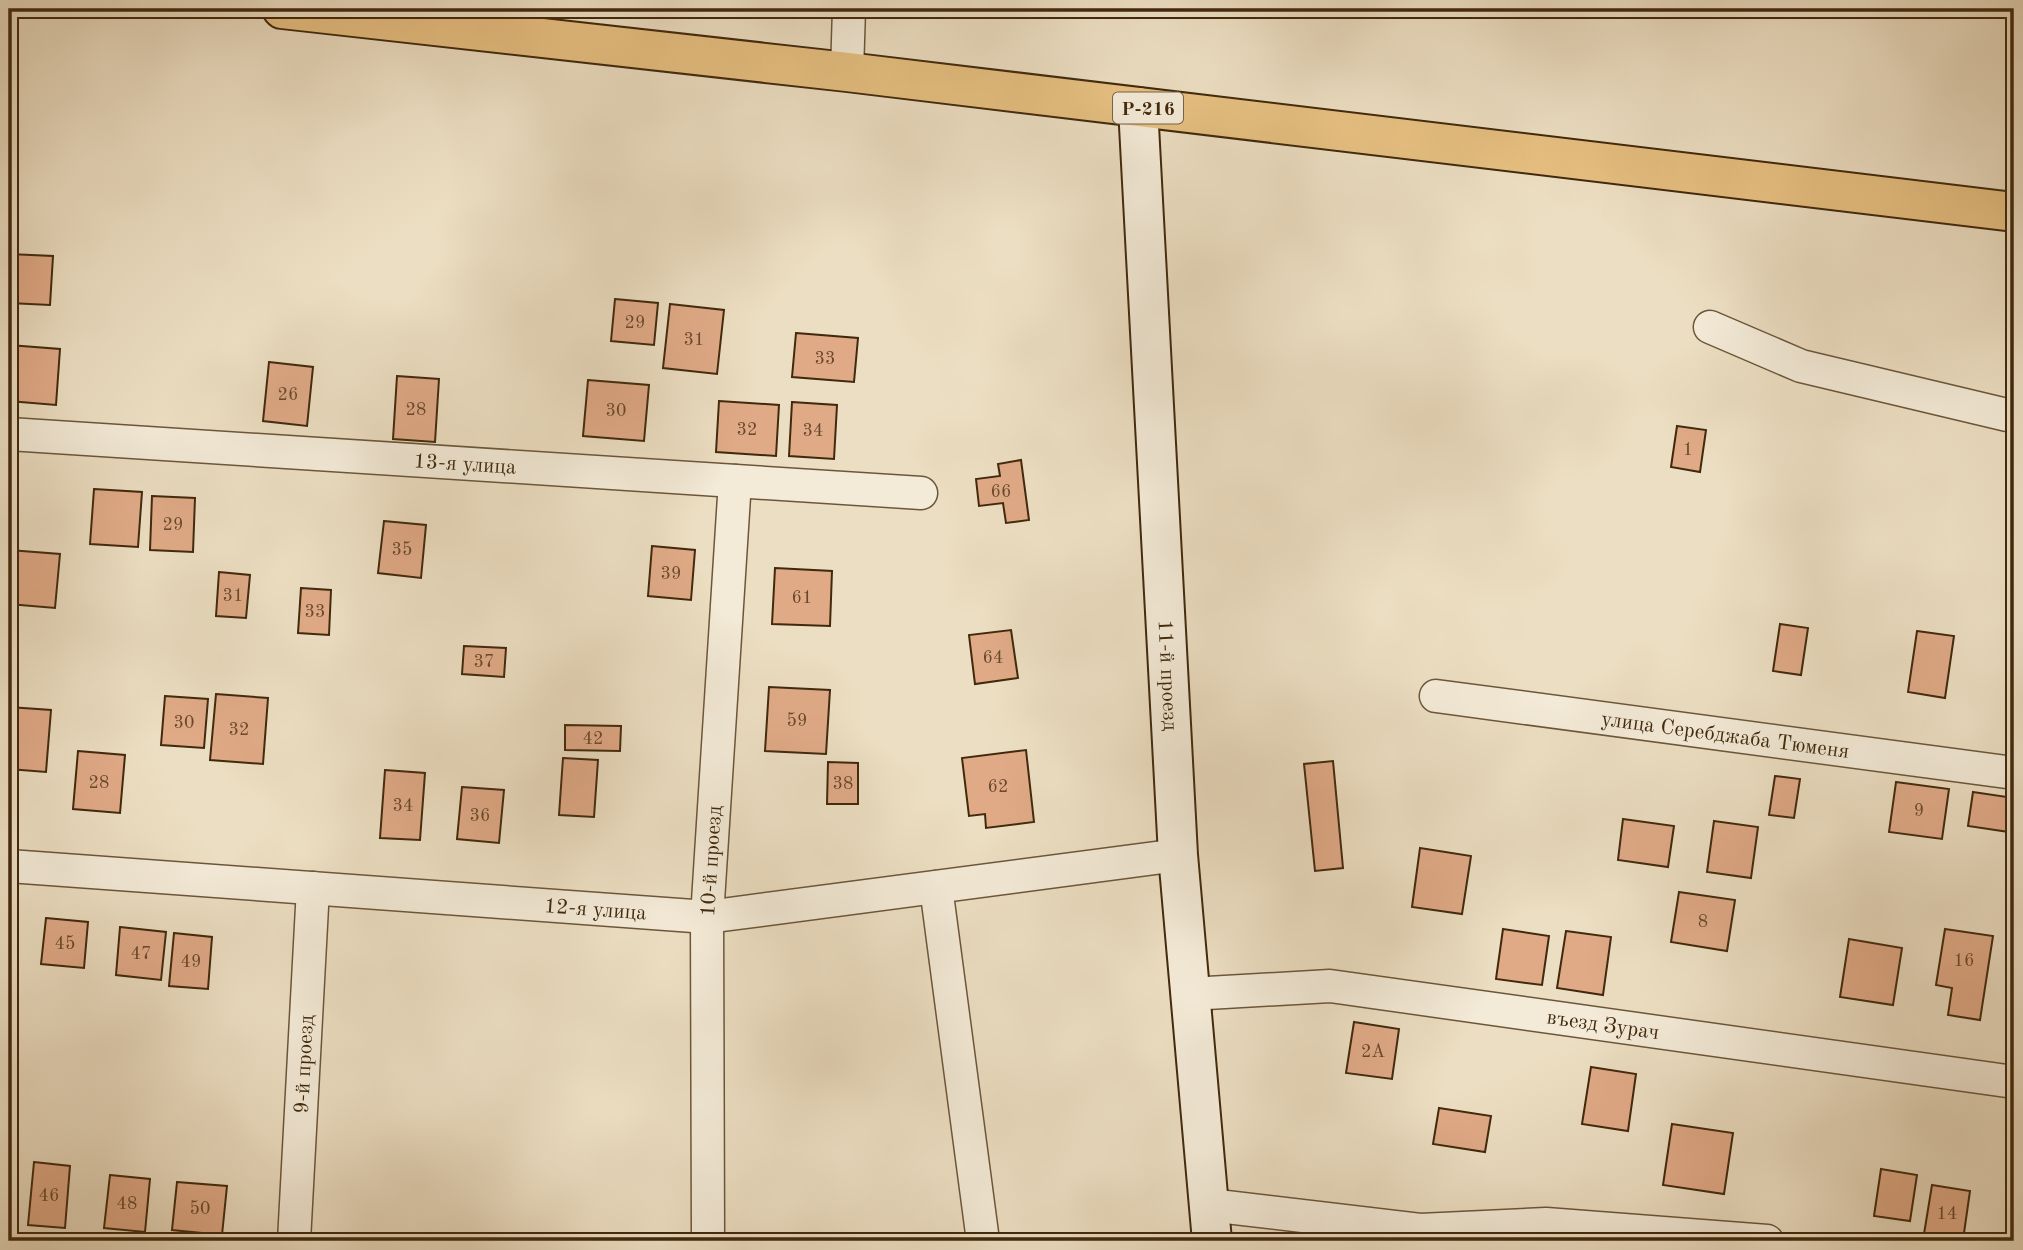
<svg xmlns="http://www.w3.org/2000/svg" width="2023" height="1250" font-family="'Old Standard TT',serif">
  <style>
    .building { fill: #e0aa87; stroke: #41290d; stroke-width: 2 }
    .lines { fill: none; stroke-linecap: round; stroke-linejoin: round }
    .street-casing { stroke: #6c563a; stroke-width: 35 }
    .secondary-casing { stroke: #41290d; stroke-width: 42 }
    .highway-casing { stroke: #41290d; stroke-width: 42 }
    .street { stroke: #f3ead7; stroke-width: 32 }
    .secondary { stroke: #f3ead7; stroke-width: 38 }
    .highway { stroke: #e6bf81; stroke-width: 38 }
    .labels { text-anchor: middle; stroke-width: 6; stroke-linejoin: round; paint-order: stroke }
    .number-label { font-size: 18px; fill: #69492c }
    .shield { fill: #f3ead7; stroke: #76634a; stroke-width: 2 }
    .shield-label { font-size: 19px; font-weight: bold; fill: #41290d }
    .street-label { font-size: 21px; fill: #41290d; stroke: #f3ead7 }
  </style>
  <rect width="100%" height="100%" fill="#ecdec2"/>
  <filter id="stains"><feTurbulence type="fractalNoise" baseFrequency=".00286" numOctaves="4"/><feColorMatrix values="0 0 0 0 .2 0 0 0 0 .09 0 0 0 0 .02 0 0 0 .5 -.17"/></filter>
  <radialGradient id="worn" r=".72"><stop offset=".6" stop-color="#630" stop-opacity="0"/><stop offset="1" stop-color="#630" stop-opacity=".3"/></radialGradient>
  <g class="building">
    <polygon points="9,254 53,256 50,305 9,303"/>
    <polygon points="615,299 658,303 654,345 611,341"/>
    <polygon points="670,304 724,310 717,374 663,368"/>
    <polygon points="796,333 858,338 854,382 792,377"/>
    <polygon points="9,345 60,349 56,405 9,401"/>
    <polygon points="269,362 313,367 307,426 263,421"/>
    <polygon points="397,376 439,379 435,442 393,439"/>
    <polygon points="588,380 649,385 644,441 583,436"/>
    <polygon points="719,401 779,405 776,456 716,452"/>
    <polygon points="792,402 837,405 834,459 789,456"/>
    <polygon points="1677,426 1706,430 1700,472 1671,467"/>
    <polygon points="1021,460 1029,520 1006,523 1003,503 979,506 976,479 1000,476 998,464"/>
    <polygon points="94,489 142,492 138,547 90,544"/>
    <polygon points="152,496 195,498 193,552 150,550"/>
    <polygon points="384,521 426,525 421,578 378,573"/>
    <polygon points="652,546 695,550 691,600 648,596"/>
    <polygon points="9,550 60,554 55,608 9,604"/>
    <polygon points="775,568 832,571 830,626 772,624"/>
    <polygon points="219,572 250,575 246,618 216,616"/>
    <polygon points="301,588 331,590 329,635 298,633"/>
    <polygon points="1780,624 1808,628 1801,675 1773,671"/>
    <polygon points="1011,630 1018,678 975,684 969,635"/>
    <polygon points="1917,631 1954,636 1945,698 1908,692"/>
    <polygon points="464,646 506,648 504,677 462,674"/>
    <polygon points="769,687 830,690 826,754 765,751"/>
    <polygon points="216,694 268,698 263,764 210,760"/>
    <polygon points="165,696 208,699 204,748 161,745"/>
    <polygon points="9,707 51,710 46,772 9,769"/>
    <polygon points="565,725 621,726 620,751 565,750"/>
    <polygon points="1026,750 1034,822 986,828 985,814 969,816 962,758"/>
    <polygon points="78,751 125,755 120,813 73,809"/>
    <polygon points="563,758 598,760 594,817 559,815"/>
    <polygon points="1333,761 1343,868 1315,871 1304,764"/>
    <polygon points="828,762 858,763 858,804 827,804"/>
    <polygon points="385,770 425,773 420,840 380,838"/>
    <polygon points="1775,776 1800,779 1794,818 1769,815"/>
    <polygon points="1896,782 1949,789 1942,839 1889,832"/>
    <polygon points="462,787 504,790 499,843 457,839"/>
    <polygon points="1973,792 2014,798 2009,832 1968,826"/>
    <polygon points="1623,819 1674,826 1668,867 1618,860"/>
    <polygon points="1714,821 1758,827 1751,878 1707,872"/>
    <polygon points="1420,848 1471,856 1462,914 1412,907"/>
    <polygon points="1679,892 1735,900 1727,951 1671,942"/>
    <polygon points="9,911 13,912 9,956"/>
    <polygon points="46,918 88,922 84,968 41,964"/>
    <polygon points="120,927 166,932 161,980 116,975"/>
    <polygon points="1503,929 1549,936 1542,985 1496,979"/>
    <polygon points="1945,929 1993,936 1980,1020 1948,1015 1952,988 1936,985"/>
    <polygon points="1566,931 1611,937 1603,995 1557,988"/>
    <polygon points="174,933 212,937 208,989 169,986"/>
    <polygon points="1849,939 1902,948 1893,1005 1840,997"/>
    <polygon points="1354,1022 1399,1029 1392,1079 1346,1073"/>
    <polygon points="1591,1067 1636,1074 1628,1131 1582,1124"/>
    <polygon points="1439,1108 1491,1116 1485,1152 1433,1144"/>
    <polygon points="1672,1124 1733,1133 1724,1194 1663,1185"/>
    <polygon points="34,1162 70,1166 65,1228 28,1225"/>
    <polygon points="1881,1169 1917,1175 1910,1221 1874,1216"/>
    <polygon points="110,1175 150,1179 145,1232 104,1228"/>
    <polygon points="177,1182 227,1186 222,1235 172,1230"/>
    <polygon points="1932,1185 1970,1191 1963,1240 1924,1234"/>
  </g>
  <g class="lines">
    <g class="street-casing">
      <g id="street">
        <polyline points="847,72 849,9"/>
        <polyline points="1710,327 1801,366 2007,415 2014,414"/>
        <path id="s1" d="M9 434 921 493"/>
        <path id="s2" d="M1436 696 2014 773"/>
        <path id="s3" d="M9 866 707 917 1178 855"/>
        <polyline points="936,887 983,1241"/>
        <path id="s4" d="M1190 994 1330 986 2014 1082"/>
        <polyline points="1209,1205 1420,1230 1546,1224 1767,1241"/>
        <path id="s5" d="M294 1241 313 888"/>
        <path id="s6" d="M708 1241 707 917 735 481"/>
      </g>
    </g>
    <g class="secondary-casing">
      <g id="secondary">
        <path id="s7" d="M1138 107 1178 855 1212 1241"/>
      </g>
    </g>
    <g class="highway-casing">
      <polyline id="highway" points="282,9 847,72 2014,212"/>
    </g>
    <use href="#street" class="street"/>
    <use href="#secondary" class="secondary"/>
    <use href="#highway" class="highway"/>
  </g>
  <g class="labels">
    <g class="number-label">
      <text x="635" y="328">29</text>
      <text x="694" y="345">31</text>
      <text x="825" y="364">33</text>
      <text x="288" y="400">26</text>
      <text x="416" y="415">28</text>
      <text x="616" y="416">30</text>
      <text x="747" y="435">32</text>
      <text x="813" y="436">34</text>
      <text x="1688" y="455">1</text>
      <text x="1001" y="497">66</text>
      <text x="173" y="530">29</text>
      <text x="402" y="555">35</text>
      <text x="671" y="579">39</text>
      <text x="233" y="601">31</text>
      <text x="802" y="603">61</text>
      <text x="315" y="617">33</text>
      <text x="993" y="663">64</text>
      <text x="484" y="667">37</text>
      <text x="797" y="726">59</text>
      <text x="184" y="728">30</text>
      <text x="239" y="735">32</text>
      <text x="593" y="744">42</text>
      <text x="99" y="788">28</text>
      <text x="843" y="789">38</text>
      <text x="998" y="792">62</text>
      <text x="403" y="811">34</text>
      <text x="1919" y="816">9</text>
      <text x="480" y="821">36</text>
      <text x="1703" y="927">8</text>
      <text x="65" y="949">45</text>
      <text x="141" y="959">47</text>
      <text x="1964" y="966">16</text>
      <text x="191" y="967">49</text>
      <text x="1373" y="1057">2А</text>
      <text x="49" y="1201">46</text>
      <text x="127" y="1209">48</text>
      <text x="200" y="1214">50</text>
      <text x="1947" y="1219">14</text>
    </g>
    <rect class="shield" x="1113" y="92.5" width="70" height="31" rx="5"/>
    <g class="shield-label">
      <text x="1148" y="115">Р-216</text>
    </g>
    <g class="street-label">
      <text dy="7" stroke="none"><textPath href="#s1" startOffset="457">13-я улица</textPath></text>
      <text dy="7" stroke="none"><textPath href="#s7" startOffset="569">11-й проезд</textPath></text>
      <text dy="7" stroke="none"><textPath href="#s2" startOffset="292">улица Серебджаба Тюменя</textPath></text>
      <text dy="7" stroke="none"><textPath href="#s6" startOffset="380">10-й проезд</textPath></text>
      <text dy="7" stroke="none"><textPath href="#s3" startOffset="588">12-я улица</textPath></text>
      <text dy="7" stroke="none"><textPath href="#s4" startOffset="416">въезд Зурач</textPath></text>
      <text dy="7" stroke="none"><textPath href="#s5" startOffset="177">9-й проезд</textPath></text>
    </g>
  </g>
  <rect width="2023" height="1250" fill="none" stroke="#ecdec2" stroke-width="35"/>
  <rect x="10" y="10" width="2002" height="1229" fill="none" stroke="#41290d" stroke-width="3.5"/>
  <rect x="18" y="18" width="1988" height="1215" fill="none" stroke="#41290d" stroke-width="2"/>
  <rect width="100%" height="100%" filter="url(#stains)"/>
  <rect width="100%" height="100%" fill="url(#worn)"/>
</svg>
